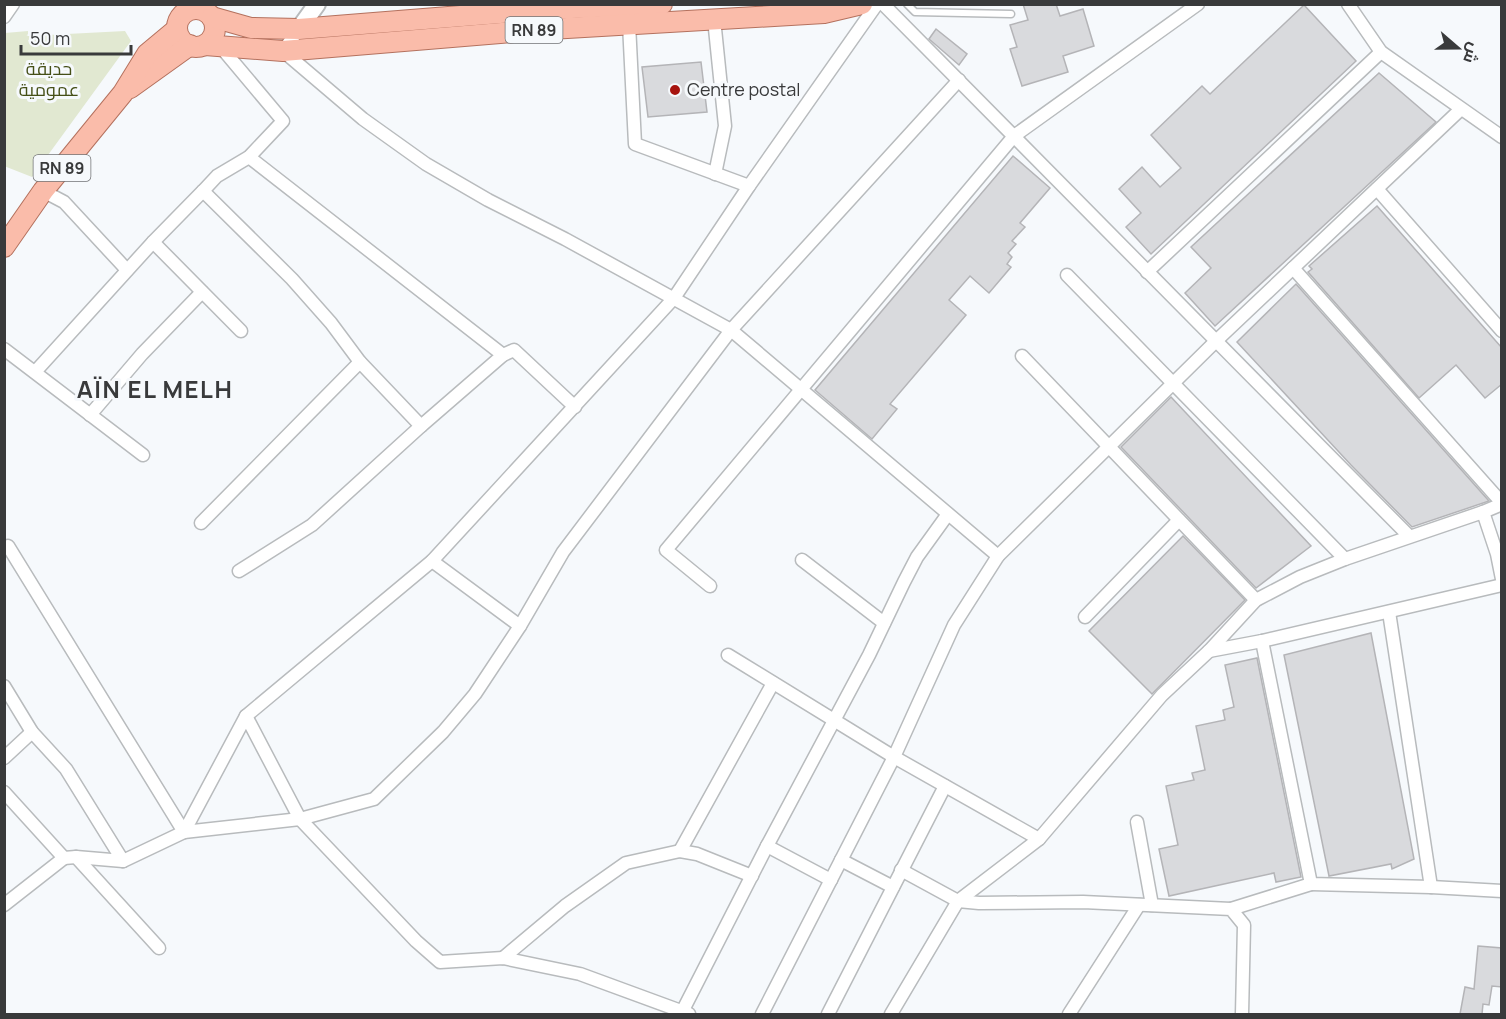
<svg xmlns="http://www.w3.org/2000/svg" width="1506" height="1019" font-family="Manrope,Cairo,sans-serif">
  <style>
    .green { fill: #e1e8d1 }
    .building { fill: #d9dadd; stroke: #b4b4b7; stroke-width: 1.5 }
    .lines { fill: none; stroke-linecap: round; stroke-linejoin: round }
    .service-casing { stroke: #b8bbbd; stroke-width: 9 }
    .minor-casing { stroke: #b8bbbd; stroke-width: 15 }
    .tertiary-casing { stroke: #b8bbbd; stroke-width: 20 }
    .primary-casing { stroke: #b4715e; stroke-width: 22 }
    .service { stroke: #fff; stroke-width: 6 }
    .minor { stroke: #fff; stroke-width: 12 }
    .tertiary { stroke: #fff; stroke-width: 16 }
    .primary { stroke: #fabcaa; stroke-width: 20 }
    .poi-dot { fill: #a7130e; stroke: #f6f9fc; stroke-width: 2 }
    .labels { text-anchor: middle; stroke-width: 6; stroke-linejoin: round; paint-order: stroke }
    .shield { fill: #f6f9fc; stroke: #727375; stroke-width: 1.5 }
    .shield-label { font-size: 16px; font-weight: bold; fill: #393a3b }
    .park-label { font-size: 18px; fill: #454f17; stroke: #f6f9fc }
    .poi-label { font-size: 18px; fill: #393a3b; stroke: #f6f9fc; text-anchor: start }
    .district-label { font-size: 24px; font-weight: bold; letter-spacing: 1.5px; fill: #393a3b; stroke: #f6f9fc }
  </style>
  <rect width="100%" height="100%" fill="#f6f9fc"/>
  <polygon class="green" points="28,31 28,36 125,31 131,41 32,177 4,166 5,33"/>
  <g class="building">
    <polygon points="1023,4 1056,4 1060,16 1083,9 1094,46 1063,56 1068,72 1022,86 1010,49 1017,47 1010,25 1028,20"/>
    <polygon points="1304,5 1356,61 1151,254 1126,227 1141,213 1119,189 1142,167 1160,187 1181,168 1151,135 1202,86 1210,94"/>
    <polygon points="936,29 967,54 959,65 929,39"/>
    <polygon points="701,62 707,112 648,117 642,67"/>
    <polygon points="1379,73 1436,122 1215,326 1185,293 1211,268 1191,247"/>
    <polygon points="1013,156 1050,188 1020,223 1025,227 1012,241 1016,244 1008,253 1012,257 1007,264 1011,267 989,293 970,276 949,300 966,315 890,404 897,409 872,439 815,390"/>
    <polygon points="1377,206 1502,348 1502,384 1485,398 1456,365 1419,398 1308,272 1312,269 1309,266"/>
    <polygon points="1296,284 1489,501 1412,527 1351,465 1237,342"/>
    <polygon points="1171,397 1311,546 1256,588 1121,447"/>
    <polygon points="1183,536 1245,600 1152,694 1089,631"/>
    <polygon points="1371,633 1414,859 1392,869 1391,864 1329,876 1284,655"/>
    <polygon points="1257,658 1301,877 1276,882 1274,873 1169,896 1159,849 1178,845 1166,786 1194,780 1192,773 1205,770 1196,726 1225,720 1223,710 1234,707 1225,665"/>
    <polygon points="1478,946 1502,948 1502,987 1492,986 1489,1005 1483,1004 1482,1014 1460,1014 1465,987 1474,989"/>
  </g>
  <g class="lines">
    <g class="service-casing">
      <polyline id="service" points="907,4 915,12 1011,14"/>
    </g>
    <g class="minor-casing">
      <g id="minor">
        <polyline points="197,4 200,9"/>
        <polyline points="883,4 1409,536"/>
        <polyline points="1348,4 1381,52 1502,137"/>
        <polyline points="4,17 13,4"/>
        <polyline points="714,19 725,126 715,174"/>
        <polyline points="629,24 635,144 749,186"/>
        <polyline points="299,29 283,51 363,119 426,164 488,200 565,239 731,330 998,556"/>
        <polyline points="1377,189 1502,331"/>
        <polyline points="43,191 64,202 127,270"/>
        <polyline points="203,191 292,279 331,323 360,362 421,426"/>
        <polyline points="153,242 241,331"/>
        <polyline points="1293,268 1502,503"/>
        <polyline points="1147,272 1381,52"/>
        <polyline points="1067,275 1345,559"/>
        <polyline points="4,349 143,455"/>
        <polyline points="503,355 514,350 575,407"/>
        <polyline points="1022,356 1256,600"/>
        <polyline points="35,372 153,242 203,191 217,176 249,157 283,121 220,46"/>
        <polyline points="90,415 142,354 202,292"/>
        <polyline points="1483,512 1497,554 1502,579"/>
        <polyline points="201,523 360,362"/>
        <polyline points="8,546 184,832"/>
        <polyline points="802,560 884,623"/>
        <polyline points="432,561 520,626"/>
        <polyline points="239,571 312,525 421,426 503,355 249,157"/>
        <polyline points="710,586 666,550 1014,136 1198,4"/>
        <polyline points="1389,612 1431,887"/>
        <polyline points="1085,617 1179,520"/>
        <polyline points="1262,641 1311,884 1431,887 1502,891"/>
        <polyline points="1209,651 1262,641 1502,585"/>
        <polyline points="728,655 894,757 1039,839"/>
        <polyline points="4,686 32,732 66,769 123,861"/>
        <polyline points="246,716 300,819 416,941 440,962 503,958 580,974 689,1014"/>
        <polyline points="4,758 32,732"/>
        <polyline points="4,792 64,858 4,905"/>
        <polyline points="1137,822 1152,905"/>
        <polyline points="184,832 246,716 432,561 674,298 749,186 877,4"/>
        <polyline points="767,846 831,880"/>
        <polyline points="680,851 773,683"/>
        <polyline points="76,857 159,948"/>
        <polyline points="64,858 76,857 123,861 184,832 300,819 374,799 443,732 475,694 520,626 563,552 731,330 959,80"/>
        <polyline points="841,860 893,887"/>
        <polyline points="901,870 958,901 979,903 1083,902 1231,909 1244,925 1242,1014"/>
        <polyline points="1231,909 1311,884"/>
        <polyline points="503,958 565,906 626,863 680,851 697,854 752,876"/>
        <polyline points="681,1014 767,846 869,655 904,582 917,557 948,514"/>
        <polyline points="762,1014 894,757 954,625 998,556 1216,341 1461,109"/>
        <polyline points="828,1014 945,786"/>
        <polyline points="891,1014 958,901 1039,839 1162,695 1209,651 1256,600 1300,577 1345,559 1483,512 1502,504"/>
        <polyline points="1069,1014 1139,905"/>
      </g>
    </g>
    <g class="tertiary-casing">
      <polyline id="tertiary" points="299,29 317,4"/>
    </g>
    <g class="primary-casing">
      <g id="primary">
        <circle cx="196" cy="28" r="19"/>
        <polyline points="212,17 251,28 299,29 549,9 662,4"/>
        <polyline points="205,45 283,51 550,29 824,13 862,4"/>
        <polyline points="130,88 190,45"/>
        <polyline points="4,247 43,191 123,93 147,54 177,29"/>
      </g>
    </g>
    <use href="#service" class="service"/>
    <use href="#minor" class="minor"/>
    <use href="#tertiary" class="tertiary"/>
    <use href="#primary" class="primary"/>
  </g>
  <circle class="poi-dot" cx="675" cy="90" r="6"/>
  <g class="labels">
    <g class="shield">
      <rect x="505.5" y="17" width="57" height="26" rx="4.5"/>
      <rect x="33.5" y="155" width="57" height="26" rx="4.5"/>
    </g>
    <g class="shield-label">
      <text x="534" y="36">RN 89</text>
      <text x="62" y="174">RN 89</text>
    </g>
    <g class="park-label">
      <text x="49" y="75">حديقة<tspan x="49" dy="21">عمومية</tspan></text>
    </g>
    <g class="poi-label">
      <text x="687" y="96">Centre postal</text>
    </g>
    <g class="district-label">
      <text x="155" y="398">AÏN EL MELH</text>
    </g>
  </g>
  <rect width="1506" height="1019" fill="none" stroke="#393a3b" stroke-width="12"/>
  <g transform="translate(1458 48) rotate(110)" stroke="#f6f9fc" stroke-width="4.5" paint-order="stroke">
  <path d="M0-4.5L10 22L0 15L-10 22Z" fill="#393a3b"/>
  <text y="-9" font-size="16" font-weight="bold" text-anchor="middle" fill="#393a3b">ش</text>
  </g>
  <path d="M21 45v9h110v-9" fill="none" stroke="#393a3b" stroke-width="3"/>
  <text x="30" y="45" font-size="18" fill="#393a3b" stroke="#f6f9fc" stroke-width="4.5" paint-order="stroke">50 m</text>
</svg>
